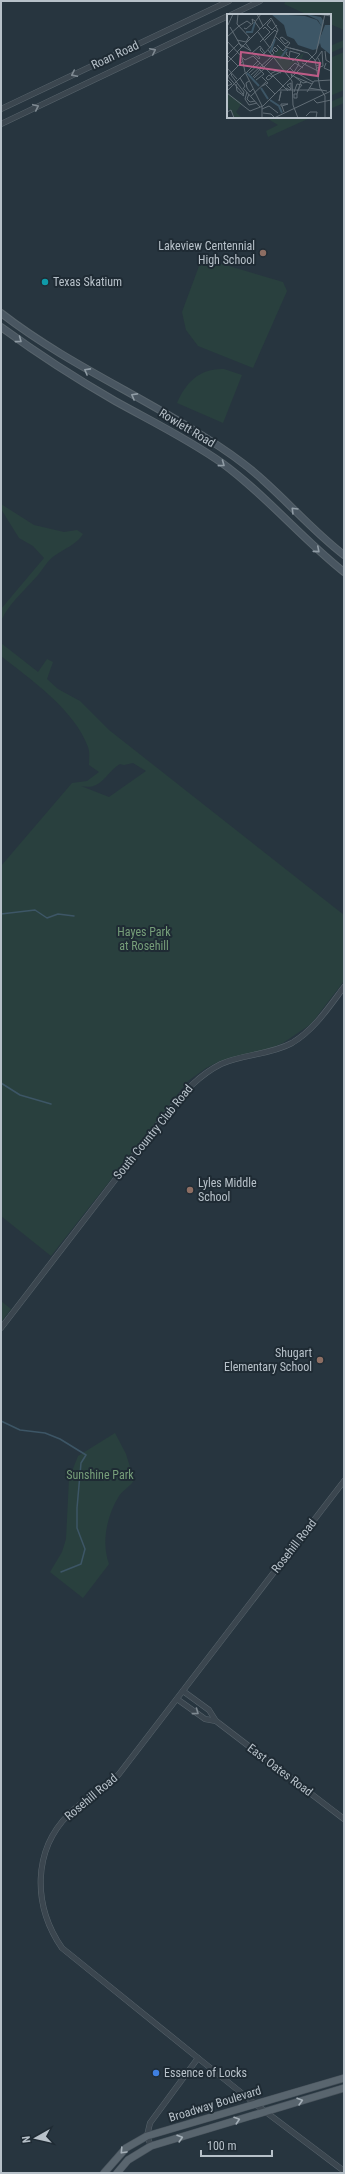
<svg xmlns="http://www.w3.org/2000/svg" width="345" height="2174" font-family="'Roboto Condensed',sans-serif">
  <style>
    .green { fill: #29403e; fill-rule: evenodd }
    .lines { fill: none; stroke-linecap: round; stroke-linejoin: round }
    .stream { stroke: #3d5666; stroke-width: 1.5 }
    .tertiary-casing { stroke: #58646c; stroke-width: 6 }
    .secondary-casing { stroke: #58646c; stroke-width: 8 }
    .primary-casing { stroke: #47525b; stroke-width: 8 }
    .tertiary { stroke: #3b464f; stroke-width: 5 }
    .secondary { stroke: #495661; stroke-width: 6 }
    .primary { stroke: #59656e; stroke-width: 7 }
    .oneway { stroke: #7f8a92 }
    .oneway2 { stroke: #909ca5 }
    .oneway3 { stroke: #a4afb7 }
    .education-dot { fill: #8d6e63; stroke: #1f2b34; stroke-width: 1.5 }
    .culture-dot { fill: #0f9aa8; stroke: #1f2b34; stroke-width: 1.5 }
    .shop-dot { fill: #3f7fe0; stroke: #1f2b34; stroke-width: 1.5 }
    .labels { text-anchor: middle; stroke-width: 4; stroke-linejoin: round; paint-order: stroke }
    .street-label { font-size: 12px; fill: #b7c1c9; stroke: #1f2b34 }
    .poi-label { font-size: 12px; fill: #b7c1c9; stroke: #1f2b34; text-anchor: start }
    .park-label { font-size: 12px; fill: #769e79; stroke: #1f2b34 }
    .inset-river { fill: none; stroke: #3d5666; stroke-width: 2 }
    .inset-road { fill: none; stroke: #616d76; stroke-width: 1 }
    .view { fill: #be5c87; fill-opacity: 0.15; stroke: #be5c87; stroke-width: 2 }
    .inset-edge { fill: none; stroke: #b7c1c9; stroke-width: 2 }
  </style>
  <rect width="100%" height="100%" fill="#27353f"/>
  <g class="green">
    <polygon points="286,1 344,1 344,30 330,24 330,15 308,15 284,4"/>
    <polygon points="344,40 344,47 330,53 330,46"/>
    <polygon points="344,52 344,90 330,96 330,58"/>
    <polygon points="344,96 344,103 330,109 330,102"/>
    <polygon points="265,117 285,119 312,117 268,137 266,131 278,125"/>
    <polygon points="202,258 283,282 287,291 253,368 198,346 186,330 182,312"/>
    <path d="M224 369 242 375 223 423 177 403C186 382 200 368 224 369Z"/>
    <path d="M1 504 34 525 64 532 77 530 83 534C77 544 64 549 54 556 47 561 43 569 38 575 25 590 9 603 1 621V609L44 558 33 546 19 538 1 509Z"/>
    <path d="M1 643 38 672 47 659 53 662 47 679 58 689 80 701 109 730 344 915V981L311 1024 283 1043 266 1050 220 1061 206 1068 188 1081 51 1256 1 1216V866L72 783 87 781 99 772 89 765C89 759 90 752 88 747 75 710 30 679 1 656ZM133 763 146 771 109 797 81 786C102 791 106 772 120 764L124 765Z"/>
    <polygon points="1,1301 11,1309 1,1322"/>
    <path d="M115 1433 126 1454 134 1480C131 1486 123 1490 119 1496 107 1515 101 1542 109 1564L83 1598 50 1572 62 1552 66 1539 69 1479 78 1456Z"/>
  </g>
  <g class="lines">
    <g class="stream">
      <polyline points="1,914 35,910 47,918 58,914 74,916"/>
      <polyline points="1,1083 20,1095 51,1104"/>
      <polyline points="1,1421 20,1430 45,1433 60,1439 86,1455 81,1463 77,1508 77,1528 85,1549 81,1564 61,1572"/>
    </g>
    <g class="tertiary-casing">
      <g id="tertiary">
        <polyline points="231,15 260,1"/>
        <polyline points="1,109 229,1"/>
        <polyline points="1,124 228,16"/>
        <path d="M1 1328 165 1115C182 1095 197 1076 221 1064 243 1054 270 1055 292 1043 314 1030 329 1007 344 987"/>
        <polyline points="183,1691 209,1710 216,1721 344,1819"/>
        <polyline points="177,1699 205,1719 216,1721"/>
        <polyline points="198,2058 254,2103 344,2171"/>
        <path d="M151 2146 147 2136 150 2123 198 2058 62 1948C33 1906 32 1851 69 1814 84 1798 103 1791 119 1774L344 1481"/>
      </g>
    </g>
    <g class="secondary-casing">
      <g id="secondary">
        <path d="M1 313C64 362 136 393 203 436 224 449 246 464 264 481 291 505 315 533 344 555"/>
        <path d="M1 327C38 354 75 378 115 401 151 421 188 439 222 463 266 495 301 538 344 572"/>
      </g>
    </g>
    <g class="primary-casing">
      <g id="primary">
        <polyline points="104,2173 126,2148 147,2136 344,2078"/>
        <polyline points="117,2173 128,2160 151,2146 344,2088"/>
      </g>
    </g>
    <use href="#tertiary" class="tertiary"/>
    <use href="#secondary" class="secondary"/>
    <use href="#primary" class="primary"/>
  </g>
  <defs><path id="oneway-chevron" d="M-2-3.5L2.5 0L-2 3.5" fill="none" stroke-width="1.6" stroke-linecap="round" stroke-linejoin="round"/></defs>
  <g class="oneway">
    <use href="#oneway-chevron" transform="translate(153 51) rotate(-26)"/>
    <use href="#oneway-chevron" transform="translate(74 74) rotate(154)"/>
    <use href="#oneway-chevron" transform="translate(36 107) rotate(-25)"/>
    <use href="#oneway-chevron" transform="translate(196 1712) rotate(36)"/>
  </g>
  <g class="oneway2">
    <use href="#oneway-chevron" transform="translate(19 340) rotate(37)"/>
    <use href="#oneway-chevron" transform="translate(87 371) rotate(-151)"/>
    <use href="#oneway-chevron" transform="translate(134 396) rotate(-151)"/>
    <use href="#oneway-chevron" transform="translate(222 464) rotate(36)"/>
    <use href="#oneway-chevron" transform="translate(294 510) rotate(-135)"/>
    <use href="#oneway-chevron" transform="translate(317 550) rotate(41)"/>
  </g>
  <g class="oneway3">
    <use href="#oneway-chevron" transform="translate(300 2101) rotate(-16)"/>
    <use href="#oneway-chevron" transform="translate(237 2120) rotate(-18)"/>
    <use href="#oneway-chevron" transform="translate(180 2138) rotate(-17)"/>
    <use href="#oneway-chevron" transform="translate(123 2151) rotate(133)"/>
  </g>
  <g class="education-dot">
    <circle cx="263" cy="253" r="4"/>
    <circle cx="190" cy="1190" r="4"/>
    <circle cx="320" cy="1360" r="4"/>
  </g>
  <circle class="culture-dot" cx="45" cy="282" r="4"/>
  <circle class="shop-dot" cx="156" cy="2073" r="4"/>
  <g class="labels">
    <g class="street-label">
      <text transform="translate(115 55) rotate(-25)" y="4">Roan Road</text>
      <text transform="translate(187 428) rotate(31)" y="4">Rowlett Road</text>
      <text transform="translate(153 1132) rotate(-51)" y="4">South Country Club Road</text>
      <text transform="translate(294 1546) rotate(-52)" y="4">Rosehill Road</text>
      <text transform="translate(280 1770) rotate(37)" y="4">East Oates Road</text>
      <text transform="translate(91 1797) rotate(-40)" y="4">Rosehill Road</text>
      <text transform="translate(215 2104) rotate(-17)" y="4">Broadway Boulevard</text>
    </g>
    <g class="poi-label">
      <text x="255" y="250" text-anchor="end">Lakeview Centennial<tspan x="255" dy="14">High School</tspan></text>
      <text x="53" y="286">Texas Skatium</text>
      <text x="198" y="1187">Lyles Middle<tspan x="198" dy="14">School</tspan></text>
      <text x="312" y="1357" text-anchor="end">Shugart<tspan x="312" dy="14">Elementary School</tspan></text>
      <text x="164" y="2077">Essence of Locks</text>
    </g>
    <g class="park-label">
      <text x="144" y="936">Hayes Park<tspan x="144" dy="14">at Rosehill</tspan></text>
      <text x="100" y="1479">Sunshine Park</text>
    </g>
  </g>
  <g transform="translate(227 14)">
    <rect width="104" height="104" fill="#27353f"/>
    <path d="M53 35 64 48 77 39 73 49 70 46 57 58 47 45 49 41 45 42ZM0 79 15 89 9 98 15 104H8L0 92Z" fill="#29403e"/>
    <path d="M44 0 78 2 90 6 95 13 91 6 78 0 94 3 97 8 93 24 98 11H104V41L94 33 93 29 90 35 86 36 71 31 67 25 60 22 57 11Z" fill="#3d5666"/>
    <path class="inset-river" d="M19 18H25L28 8M43 39 48 25M53 45 60 35M20 59 32 72M34 74 41 85M43 86 52 92 55 99"/>
    <path class="inset-road" d="M11 0 10 10 24 25M30 0 36 12M90 0 104 2M44 6 40 11 45 16 50 11M1 11 6 0M12 12 20 7 24 10M3 13 15 34M17 14 19 15 26 9 25 5 28 7M33 15 28 8 34 0M31 18 43 34M48 22 59 33 81 39 88 46 93 74 98 82V104M0 23 12 12M10 26 19 28 22 23M38 26 48 16 50 18M0 27 15 43 18 58 35 92V104M33 28 43 18 38 13 36 15M11 29 24 37 19 30M50 31 56 37 63 29 55 23 53 24 58 30 61 28M63 34 75 37M41 36 65 67 66 91 71 104M98 37 99 46 104 49M10 38 44 4 51 16 44 32 37 40 33 36 34 34M60 38 59 40 66 47 73 40 63 37 62 43M29 39 33 44 32 45 25 39 33 32 38 39M0 41 11 30M0 41 11 52M16 44 18 46 26 42 61 77M88 47 95 37M0 49 11 38M75 49 91 57M99 49 97 54 104 57M89 52 94 50 91 44M37 53 48 42M0 54 10 65M63 54 67 58 72 50 70 47M90 54 96 52 95 37M60 57 68 49 76 54M19 59 31 47M22 59 33 49M70 59 86 68M5 60 4 61 17 78 16 82M43 60 49 57 54 59M0 61 16 80M24 61 42 45 47 39 45 37 46 36 47 34 48 33 51 36 49 38 46 35M45 62 56 57M0 63 16 47M26 63 36 52M35 63 41 69 35 72M45 63 42 61 39 64 41 66 43 65 46 62M65 63 64 60 76 69 80 68M68 63 85 70M13 64 18 72 16 75M27 64 38 54M0 65 5 70 0 72M29 66 37 60 31 54M22 67 19 69 20 74 23 78 26 75M9 70 10 77 17 82M39 71 48 80M59 74 63 76 64 75V69L60 71 64 75M82 74 100 77M17 75 33 93M52 76H95M0 77 18 59M20 78 18 85 22 91 30 89M54 78 52 87 54 77M67 78 70 70 75 71 70 77M80 78 87 67 104 66M0 79 23 97 36 92 89 39 98 0M22 80 20 85 23 88 28 87M67 80H70V84H67ZM70 80 74 67M24 82 40 67M87 86 90 89 104 86M55 92 61 90H54V92H55L57 98M35 95 42 92 51 99M0 98 4 96 7 104M36 99 44 100 47 103M79 102 83 98H90L89 104M47 104 104 77"/>
    <path class="view" d="M14 38 93 49 91 62 13 51Z"/>
    <rect width="104" height="104" class="inset-edge"/>
  </g>
  <rect width="345" height="2174" fill="none" stroke="#b7c1c9" stroke-width="4"/>
  <g transform="translate(36 2138) rotate(262)" stroke="#1f2b34" stroke-width="3" paint-order="stroke">
  <path d="M0-3L7 15L0 10L-7 15Z" fill="#b7c1c9"/>
  <text y="-6" font-size="11" font-weight="bold" text-anchor="middle" fill="#b7c1c9">N</text>
  </g>
  <path d="M201 2150v6h71v-6" fill="none" stroke="#b7c1c9" stroke-width="2"/>
  <text x="207" y="2150" font-size="12" fill="#b7c1c9" stroke="#1f2b34" stroke-width="3" paint-order="stroke">100 m</text>
</svg>
